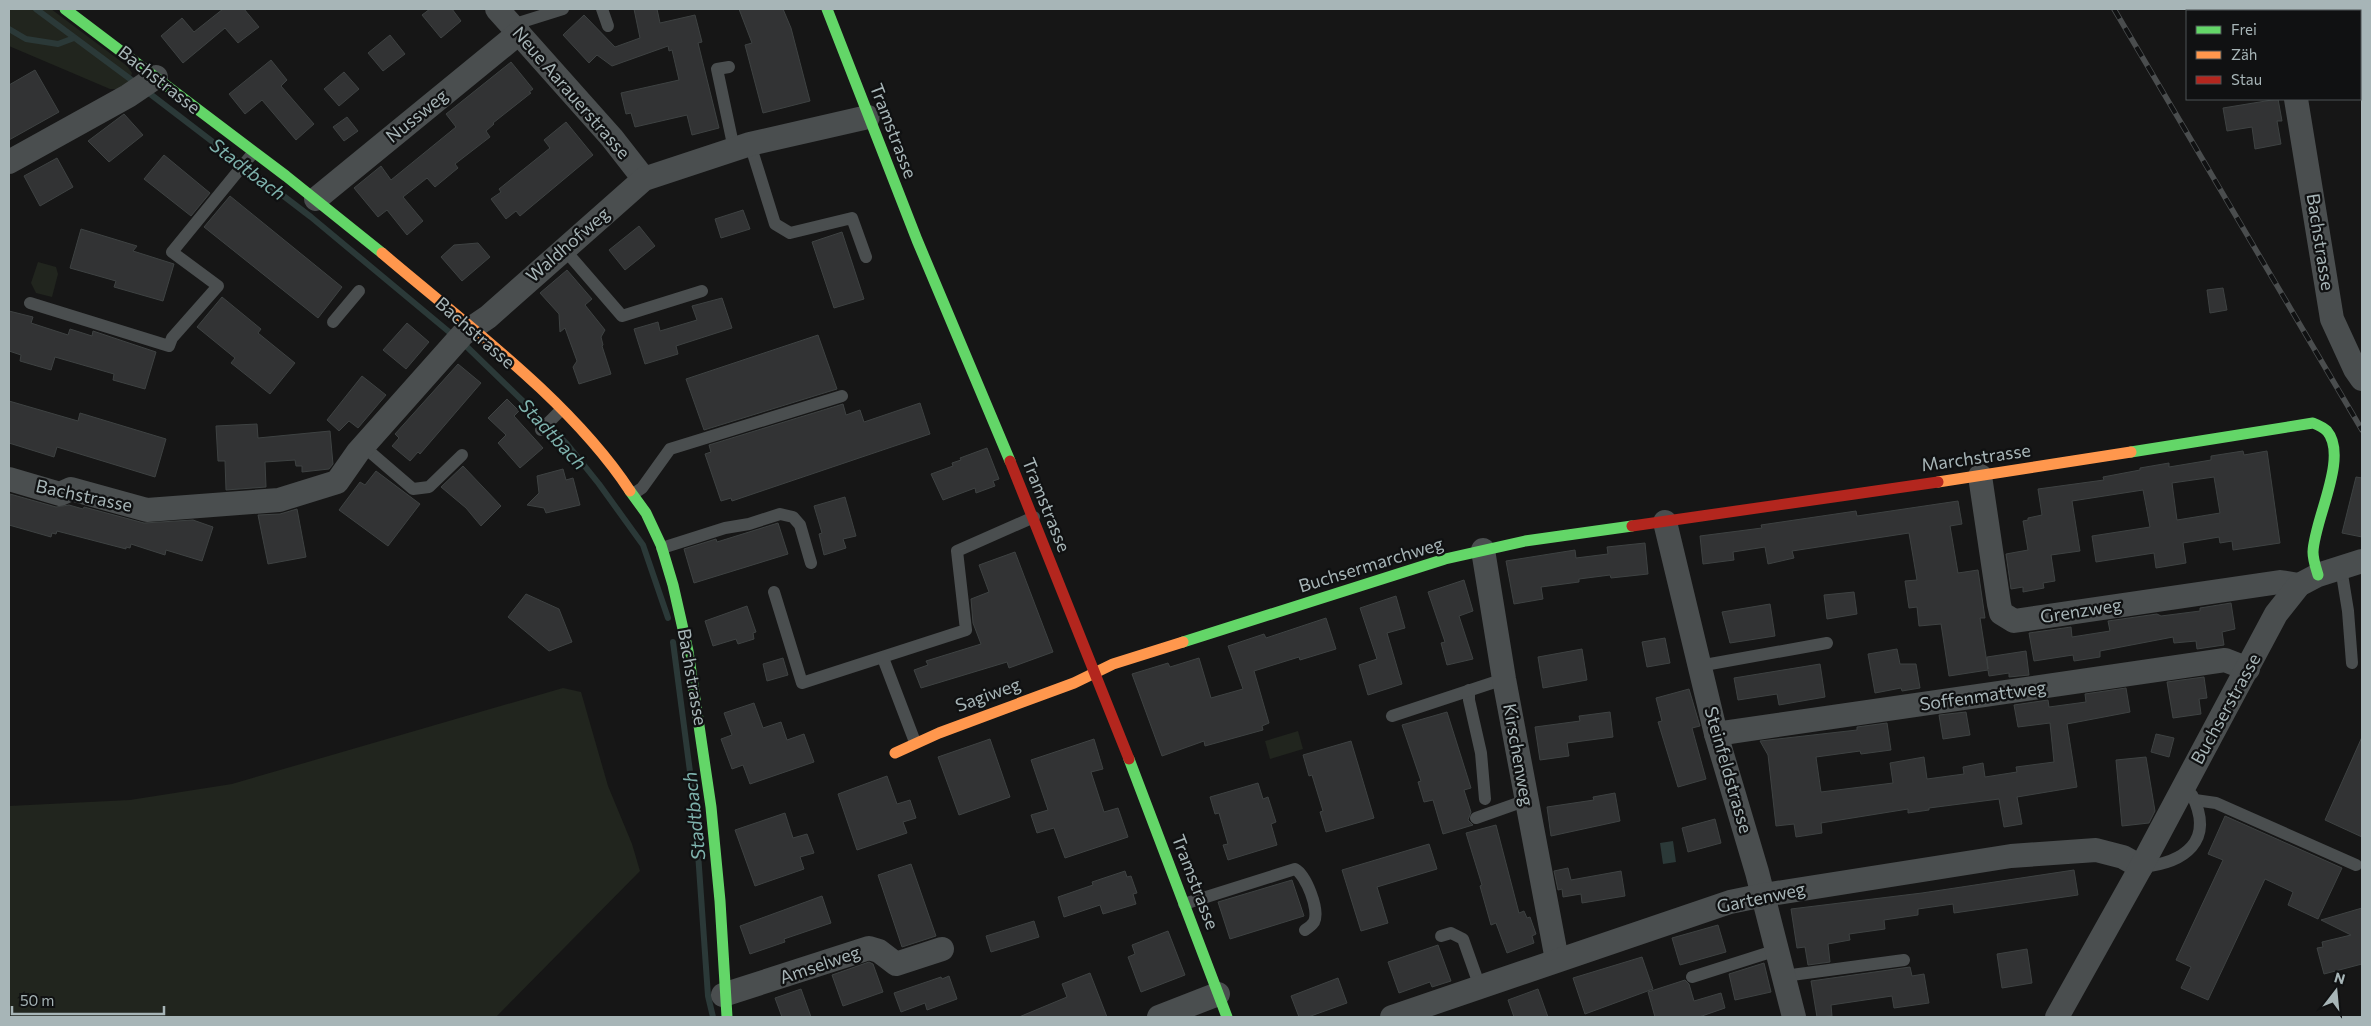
<svg xmlns="http://www.w3.org/2000/svg" width="2371" height="1026" font-family="Commissioner,sans-serif">
  <style>
    .green { fill: #21251e }
    .water { fill: #2b3938 }
    .lines { fill: none; stroke-linecap: round; stroke-linejoin: round }
    .stream { stroke: #2b3938; stroke-width: 6 }
    .building { fill: #323334; stroke: #3e4242; fill-rule: evenodd }
    .lane { stroke: #4a4e4f; stroke-width: 12 }
    .street { stroke: #4a4e4f; stroke-width: 24 }
    .fast { stroke: #63d668; stroke-width: 11 }
    .slow { stroke: #ff974d; stroke-width: 11 }
    .jam { stroke: #b3261e; stroke-width: 11 }
    .rail-casing { stroke: #4a4d4e; stroke-width: 5.5 }
    .rail { stroke: #101112; stroke-width: 4; stroke-dasharray: 11; stroke-linecap: butt }
    .labels { text-anchor: middle; stroke-width: 4.5; stroke-linejoin: round; paint-order: stroke }
    .street-label { font-size: 18px; fill: #a7b5b7; stroke: #101112 }
    .water-label { font-size: 19px; font-style: italic; fill: #7eb2ad; stroke: #101112 }
  </style>
  <rect width="100%" height="100%" fill="#161616"/>
  <g class="green">
    <polygon points="9,9 51,9 127,66 132,73 128,86 122,89 110,89 9,46"/>
    <polygon points="38,262 56,267 58,274 52,297 36,293 31,283"/>
    <polygon points="563,688 581,692 608,786 632,844 640,871 496,1017 9,1017 9,806 130,800 232,784"/>
    <polygon points="1298,731 1303,749 1270,759 1265,741"/>
  </g>
  <polygon class="water" points="1673,841 1676,862 1663,864 1660,843"/>
  <g class="lines">
    <g class="stream">
      <polyline points="36,9 137,84"/>
      <polyline points="9,29 26,39 58,44 74,38"/>
      <polyline points="145,90 311,217 454,336"/>
      <polyline points="462,342 567,444 599,484 643,545 668,618"/>
      <polyline points="673,642 695,810 708,996 713,1017"/>
    </g>
  </g>
  <g class="building">
    <polygon points="223,9 244,9 259,27 238,43 225,28 183,63 161,36 182,18 194,32"/>
    <polygon points="430,9 452,9 461,21 441,38 422,15"/>
    <polygon points="634,9 657,9 660,23 695,15 702,42 698,43 719,128 692,135 687,115 635,127 631,113 626,114 621,93 679,80 672,50 669,51 668,46 612,66 597,55 589,63 563,35 584,15 615,47 640,38"/>
    <polygon points="739,9 783,9 791,28 810,101 763,113 745,45 752,43"/>
    <polygon points="390,35 405,54 383,71 368,53"/>
    <polygon points="271,60 287,80 281,86 314,124 296,140 262,100 245,114 229,94"/>
    <polygon points="511,62 533,89 529,92 531,93 493,123 494,124 486,131 490,137 455,164 458,168 435,187 427,178 403,197 423,221 407,235 387,210 378,217 354,188 381,166 391,180 456,127 446,114"/>
    <polygon points="35,70 59,112 9,140 9,85"/>
    <polygon points="344,72 359,89 339,106 324,89"/>
    <polygon points="2278,99 2282,121 2277,121 2281,144 2255,149 2252,127 2227,131 2223,108"/>
    <polygon points="124,114 143,135 109,162 88,141"/>
    <polygon points="347,117 358,131 344,141 333,127"/>
    <polygon points="566,122 593,155 520,216 516,211 506,219 491,199 501,192 499,189 550,148 544,140"/>
    <polygon points="164,155 210,193 191,216 144,179"/>
    <polygon points="57,158 73,187 40,206 24,176"/>
    <polygon points="230,196 342,287 318,318 204,227"/>
    <polygon points="743,210 750,229 721,238 715,219"/>
    <polygon points="639,226 655,246 625,270 609,250"/>
    <polygon points="81,229 137,246 133,251 174,264 163,301 114,287 116,281 70,268"/>
    <polygon points="842,232 864,299 834,308 812,242"/>
    <polygon points="478,243 490,257 462,281 441,257 454,245"/>
    <polygon points="567,270 592,299 585,305 605,330 601,337 603,345 602,346 611,374 579,384 573,367 577,361 565,328 560,332 559,314 540,293"/>
    <polygon points="2223,288 2227,310 2210,313 2207,290"/>
    <polygon points="222,297 261,329 258,333 295,363 270,394 231,363 235,358 197,327"/>
    <polygon points="722,298 732,328 676,346 678,354 645,364 634,329 658,322 660,331 697,320 692,306"/>
    <polygon points="9,311 33,317 31,323 68,335 70,329 92,336 93,331 156,352 145,389 113,380 114,374 55,357 51,370 20,361 21,355 9,351"/>
    <polygon points="407,323 429,342 406,369 383,350"/>
    <polygon points="818,335 837,389 704,430 686,379"/>
    <polygon points="458,364 481,383 420,454 418,452 410,461 392,446 399,438 395,434"/>
    <polygon points="362,376 386,395 358,428 349,421 339,431 327,420"/>
    <polygon points="507,399 519,411 514,416 543,448 520,468 498,443 506,435 488,418"/>
    <polygon points="9,401 78,421 80,413 166,439 155,477 57,447 54,457 9,443"/>
    <polygon points="920,403 930,434 732,501 731,498 721,501 705,454 711,452 709,445 843,404 846,415 860,410 864,422"/>
    <polygon points="257,424 258,438 330,431 333,464 329,469 302,472 302,466 296,466 295,460 265,462 266,487 226,490 225,461 218,461 216,426"/>
    <polygon points="987,448 999,479 993,481 995,486 976,493 975,488 943,500 931,474 953,466 952,463 961,460 960,458"/>
    <path d="M2243 451 2244 455 2267 451 2280 543 2233 550 2232 541 2220 543 2219 537 2183 543 2186 563 2156 568 2154 553 2096 562 2092 536 2150 527 2143 490 2072 501 2080 551 2051 555 2055 581 2043 583 2044 588 2023 592V587L2011 589 2006 554 2028 550 2023 521 2028 520V518L2042 515 2038 489 2104 480 2103 477 2140 470V468L2169 463V467L2211 460V456ZM2214 477 2220 513 2177 520 2172 483Z"/>
    <polygon points="463,466 501,506 481,526 466,508 441,487"/>
    <polygon points="563,469 566,480 573,478 580,505 546,513 544,508 527,505 539,493 537,476"/>
    <polygon points="376,471 420,504 388,546 339,510 360,482 365,485"/>
    <polygon points="2356,477 2362,478 2362,537 2342,533"/>
    <polygon points="10,494 56,507 69,505 83,509 84,507 144,523 193,520 213,527 202,561 166,550 165,555 131,544 130,548 126,547 126,549 57,531 56,534 52,533 51,537 9,525"/>
    <polygon points="845,497 856,536 843,539 846,548 824,555 819,534 822,533 814,506"/>
    <polygon points="1958,501 1962,524 1950,526 1958,573 1978,570 1985,618 1980,618 1988,669 1987,657 2026,651 2029,675 2009,677 2009,673 1989,676 1988,670 1949,676 1941,624 1919,626 1917,607 1909,608 1905,581 1917,580 1909,533 1792,551 1794,558 1768,564 1765,547 1733,552 1734,560 1703,564 1700,536 1762,528 1761,525 1856,511 1857,516"/>
    <polygon points="297,509 306,557 268,564 258,515 280,514"/>
    <polygon points="778,523 788,554 694,583 684,549 716,539 717,542"/>
    <polygon points="1645,543 1648,574 1611,578 1610,575 1579,579 1579,582 1541,587 1543,599 1514,604 1506,561 1575,550 1576,558 1608,554 1607,547"/>
    <polygon points="1015,552 1053,652 1009,668 1007,662 921,688 914,670 928,665 926,661 981,644 973,623 971,599 989,592 979,565"/>
    <polygon points="1464,580 1473,611 1459,616 1473,659 1447,665 1441,643 1445,642 1428,592"/>
    <polygon points="1854,592 1857,614 1827,619 1824,595"/>
    <polygon points="526,594 559,609 572,642 549,651 508,617"/>
    <polygon points="1396,596 1405,628 1387,633 1402,684 1368,695 1359,665 1377,659 1360,608"/>
    <polygon points="2231,603 2235,629 2222,632 2224,645 2197,649 2196,641 2174,643 2173,637 2100,651 2100,657 2074,661 2073,655 2034,661 2029,633 2071,627 2072,637 2110,631 2108,621 2157,614 2161,616 2200,611 2200,608"/>
    <polygon points="1770,604 1775,636 1730,643 1722,612"/>
    <polygon points="747,606 756,632 753,633 754,639 738,644 736,639 713,646 705,621"/>
    <polygon points="1326,618 1336,649 1300,660 1299,657 1254,671 1269,723 1262,726 1263,730 1205,746 1204,741 1162,756 1132,674 1168,663 1170,667 1199,658 1211,698 1243,689 1228,646 1264,634 1266,638"/>
    <polygon points="1665,638 1670,663 1647,667 1642,642"/>
    <polygon points="1582,649 1587,680 1543,688 1538,657"/>
    <polygon points="1897,649 1900,664 1916,664 1920,688 1902,691 1901,688 1875,693 1868,654"/>
    <polygon points="783,658 788,675 767,681 763,664"/>
    <polygon points="1820,664 1825,697 1779,705 1777,694 1738,700 1734,678"/>
    <polygon points="2204,677 2207,698 2199,699 2201,714 2173,718 2167,682"/>
    <polygon points="2126,688 2130,712 2067,724 2077,787 2017,797 2022,824 2004,827 1999,799 1929,808 1929,810 1908,813 1908,809 1821,823 1822,833 1796,837 1794,824 1776,826 1768,755 1760,741 1857,730 1857,727 1887,723 1891,750 1861,754 1860,751 1816,757 1821,792 1893,783 1890,763 1924,757 1927,779 1964,774 1963,767 1983,763 1985,777 2017,772 2016,767 2054,762 2050,723 2018,727 2014,705 2048,700 2049,707 2086,702 2085,694"/>
    <polygon points="1689,689 1700,726 1692,728 1706,779 1678,787 1658,722 1662,721 1656,698"/>
    <polygon points="754,703 763,728 781,722 787,740 804,734 814,762 750,784 743,765 732,769 721,739 732,735 724,713"/>
    <polygon points="1447,712 1471,788 1464,790 1471,812 1468,820 1473,825 1443,834 1433,800 1424,802 1418,782 1421,781 1402,725"/>
    <polygon points="1610,712 1613,737 1567,743 1569,756 1540,760 1535,727 1580,721 1579,716"/>
    <polygon points="1966,712 1970,735 1943,739 1939,715"/>
    <polygon points="2156,734 2174,738 2169,757 2151,752"/>
    <polygon points="2362,737 2362,837 2325,820"/>
    <polygon points="990,739 1010,797 959,815 938,757"/>
    <polygon points="1094,739 1103,769 1091,772 1104,812 1118,808 1128,837 1065,858 1054,828 1037,833 1031,815 1048,810 1031,760"/>
    <polygon points="1351,741 1374,818 1326,832 1320,812 1323,811 1312,775 1309,776 1303,755"/>
    <polygon points="2146,757 2155,811 2149,823 2122,826 2116,760"/>
    <polygon points="887,776 897,804 910,800 916,818 903,822 907,833 857,850 838,794"/>
    <polygon points="1258,783 1263,799 1268,797 1276,822 1271,824 1277,845 1228,860 1223,845 1228,844 1219,813 1215,814 1210,797"/>
    <polygon points="1615,793 1620,821 1551,836 1547,807 1594,800 1593,797"/>
    <polygon points="785,813 793,838 807,834 814,853 800,857 804,869 755,886 735,830"/>
    <polygon points="2225,816 2342,868 2318,919 2288,905 2293,892 2265,879 2208,1000 2181,988 2191,967 2176,960 2223,860 2208,854"/>
    <polygon points="1715,819 1721,843 1688,852 1682,828"/>
    <polygon points="1496,825 1519,913 1524,911 1527,918 1530,917 1536,934 1532,936 1534,943 1507,953 1496,923 1491,925 1480,886 1482,885 1466,833"/>
    <polygon points="1429,844 1437,869 1377,887 1388,923 1361,931 1342,870"/>
    <polygon points="911,864 936,936 902,947 878,875"/>
    <polygon points="1568,868 1571,880 1621,871 1625,896 1582,903 1581,894 1563,897 1562,889 1558,890 1554,871"/>
    <polygon points="2074,870 2078,895 1954,913 1953,904 1918,909 1918,915 1884,920 1885,929 1849,934 1850,940 1828,944 1830,962 1808,965 1805,947 1797,948 1791,909 1922,893"/>
    <polygon points="1125,871 1127,877 1131,876 1137,893 1133,894 1136,904 1103,914 1100,905 1064,917 1058,897 1093,885 1092,882"/>
    <polygon points="1292,880 1304,916 1230,939 1218,902"/>
    <polygon points="822,896 831,923 784,939 785,942 750,954 740,926"/>
    <polygon points="2362,908 2362,964 2324,974 2317,948 2323,947 2322,942 2351,935 2321,920"/>
    <polygon points="1034,921 1039,937 991,952 986,936"/>
    <polygon points="1718,925 1726,952 1680,965 1672,938"/>
    <polygon points="1168,931 1185,975 1141,992 1128,957 1135,954 1132,945"/>
    <polygon points="1438,945 1451,981 1432,987 1430,982 1399,993 1388,962"/>
    <polygon points="2027,949 2032,983 2002,988 1997,954"/>
    <polygon points="1642,957 1653,989 1585,1014 1573,978"/>
    <polygon points="869,962 873,964 883,992 843,1006 832,975"/>
    <polygon points="1764,963 1771,992 1735,1000 1729,974"/>
    <polygon points="1910,967 1912,976 1924,974 1929,1003 1894,1008 1892,996 1831,1005 1832,1016 1817,1017 1811,981"/>
    <polygon points="1090,973 1107,1017 1019,1017 1067,997 1062,984"/>
    <polygon points="949,976 957,999 927,1010 925,1003 901,1012 894,993 941,977 942,979"/>
    <polygon points="1338,978 1347,1003 1308,1017 1299,1017 1291,996"/>
    <polygon points="1685,980 1689,984 1694,1001 1721,993 1725,1008 1699,1017 1655,1017 1648,992"/>
    <polygon points="801,989 811,1017 782,1017 775,998"/>
    <polygon points="1538,989 1548,1017 1514,1017 1508,1000"/>
  </g>
  <g class="lines">
    <g class="lane">
      <polyline points="602,9 608,26"/>
      <polyline points="512,25 563,9"/>
      <polyline points="729,67 717,69 734,149"/>
      <polyline points="750,144 775,224 790,233 852,218 866,257"/>
      <polyline points="564,249 622,316 702,291"/>
      <polyline points="30,303 169,346 172,338 218,286 172,252 253,153"/>
      <polyline points="333,322 359,291"/>
      <polyline points="541,430 561,410"/>
      <polyline points="363,446 413,489 429,487 462,455"/>
      <polyline points="633,494 642,488 670,449 842,396"/>
      <polyline points="662,548 725,528 749,524 780,514 793,517 800,525 811,563"/>
      <polyline points="2341,568 2348,611 2352,663"/>
      <polyline points="774,592 802,683 966,630 957,551 1034,517"/>
      <polyline points="883,658 915,742"/>
      <polyline points="1699,666 1827,643"/>
      <polyline points="1469,690 1469,700 1481,753 1485,799"/>
      <polyline points="1392,716 1504,679"/>
      <polyline points="2195,800 2216,803 2356,865"/>
      <polyline points="1476,818 1527,800"/>
      <path d="M2141 867C2185 863 2215 841 2192 795"/>
      <path d="M1184 904 1295 869C1306 875 1320 910 1314 922 1312 925 1308 928 1305 930"/>
      <polyline points="1441,936 1451,933 1463,939 1480,987"/>
      <polyline points="1784,976 1904,960"/>
      <polyline points="1692,977 1777,950"/>
    </g>
    <g class="street">
      <polyline points="497,9 612,138 644,179"/>
      <polyline points="2280,9 2280,11"/>
      <polyline points="2296,99 2332,319 2355,369 2362,379"/>
      <polyline points="9,162 128,96 156,77"/>
      <polyline points="316,199 519,33"/>
      <polyline points="1980,476 1999,604 2001,613 2014,621 2280,582 2299,585"/>
      <polyline points="9,479 60,494 71,489 147,510 279,500 337,482 358,452 463,334 488,317 644,179 750,144 868,117"/>
      <polyline points="1665,522 1716,734 1757,872 1794,1017"/>
      <polyline points="1483,550 1504,679 1557,960"/>
      <polyline points="1716,734 2225,660 2248,669"/>
      <polyline points="723,995 869,948 879,951 896,964 942,949"/>
      <polyline points="1159,1017 1218,994"/>
      <polyline points="1392,1017 1730,902 1764,895 2011,856 2096,850 2123,857 2141,867"/>
      <polyline points="2057,1017 2141,867 2276,614 2299,585 2318,575 2362,561"/>
    </g>
    <g class="fast">
      <polyline points="65,9 286,176 382,253"/>
      <polyline points="827,9 917,240 1010,461"/>
      <path d="M2131 452 2313 423C2318 425 2323 427 2327 431 2349 457 2314 520 2313 552 2313 560 2316 568 2318 575"/>
      <polyline points="630,491 646,513 661,545 673,585 688,651 711,807 720,901 727,1017"/>
      <polyline points="1183,642 1445,559 1525,541 1632,526"/>
      <polyline points="1129,759 1227,1017"/>
    </g>
    <g class="slow">
      <path d="M382 253C464 323 571 401 630 491"/>
      <polyline points="1938,482 2131,452"/>
      <polyline points="895,753 939,733 1074,683 1113,664 1183,642"/>
    </g>
    <g class="jam">
      <polyline points="1010,461 1129,759"/>
      <polyline points="1632,526 1938,482"/>
    </g>
    <g class="rail-casing">
      <polyline id="rail" points="2114,9 2362,430"/>
    </g>
    <use href="#rail" class="rail"/>
  </g>
  <g class="labels">
    <g class="street-label">
      <text transform="translate(159 80) rotate(38)" y="6">Bachstrasse</text>
      <text transform="translate(571 93) rotate(49)" y="6">Neue Aarauerstrasse</text>
      <text transform="translate(417 116) rotate(-39)" y="6">Nussweg</text>
      <text transform="translate(893 131) rotate(69)" y="6">Tramstrasse</text>
      <text transform="translate(2320 242) rotate(81)" y="6">Bachstrasse</text>
      <text transform="translate(568 245) rotate(-41)" y="6">Waldhofweg</text>
      <text transform="translate(475 333) rotate(41)" y="6">Bachstrasse</text>
      <text transform="translate(1976 458) rotate(-8)" y="6">Marchstrasse</text>
      <text transform="translate(84 496) rotate(12)" y="6">Bachstrasse</text>
      <text transform="translate(1046 505) rotate(68)" y="6">Tramstrasse</text>
      <text transform="translate(1371 565) rotate(-17)" y="6">Buchsermarchweg</text>
      <text transform="translate(2081 611) rotate(-9)" y="6">Grenzweg</text>
      <text transform="translate(692 677) rotate(80)" y="6">Bachstrasse</text>
      <text transform="translate(988 695) rotate(-20)" y="6">Sagiweg</text>
      <text transform="translate(1983 696) rotate(-8)" y="6">Soffenmattweg</text>
      <text transform="translate(2226 709) rotate(-61)" y="6">Buchserstrasse</text>
      <text transform="translate(1518 755) rotate(80)" y="6">Kirschenweg</text>
      <text transform="translate(1728 770) rotate(74)" y="6">Steinfeldstrasse</text>
      <text transform="translate(1195 882) rotate(69)" y="6">Tramstrasse</text>
      <text transform="translate(1761 898) rotate(-12)" y="6">Gartenweg</text>
      <text transform="translate(820 965) rotate(-19)" y="6">Amselweg</text>
    </g>
    <g class="water-label">
      <text transform="translate(248 169) rotate(37)" y="7">Stadtbach</text>
      <text transform="translate(553 434) rotate(47)" y="7">Stadtbach</text>
      <text transform="translate(694 816) rotate(-96)" y="7">Stadtbach</text>
    </g>
  </g>
  <rect width="2371" height="1026" fill="none" stroke="#a7b5b7" stroke-width="20"/>
  <rect x="2186" y="10" width="175" height="90" fill="#101112" stroke="#4c5354"/>
  <rect x="2196" y="26" width="25" height="8" fill="#63d668" stroke="#4c5354"/>
  <text x="2231" y="35" font-size="15" fill="#a7b5b7">Frei</text>
  <rect x="2196" y="51" width="25" height="8" fill="#ff974d" stroke="#4c5354"/>
  <text x="2231" y="60" font-size="15" fill="#a7b5b7">Zäh</text>
  <rect x="2196" y="76" width="25" height="8" fill="#b3261e" stroke="#4c5354"/>
  <text x="2231" y="85" font-size="15" fill="#a7b5b7">Stau</text>
  <g transform="translate(2336 991) rotate(16)" stroke="#101112" stroke-width="4" paint-order="stroke">
  <path d="M0-4L9 19L0 12L-9 19Z" fill="#a7b5b7"/>
  <text y="-8" font-size="14" font-weight="bold" text-anchor="middle" fill="#a7b5b7">N</text>
  </g>
  <path d="M12 1006v8h152v-8" fill="none" stroke="#a7b5b7" stroke-width="2.5"/>
  <text x="20" y="1006" font-size="15" fill="#a7b5b7" stroke="#101112" stroke-width="4" paint-order="stroke">50 m</text>
</svg>
